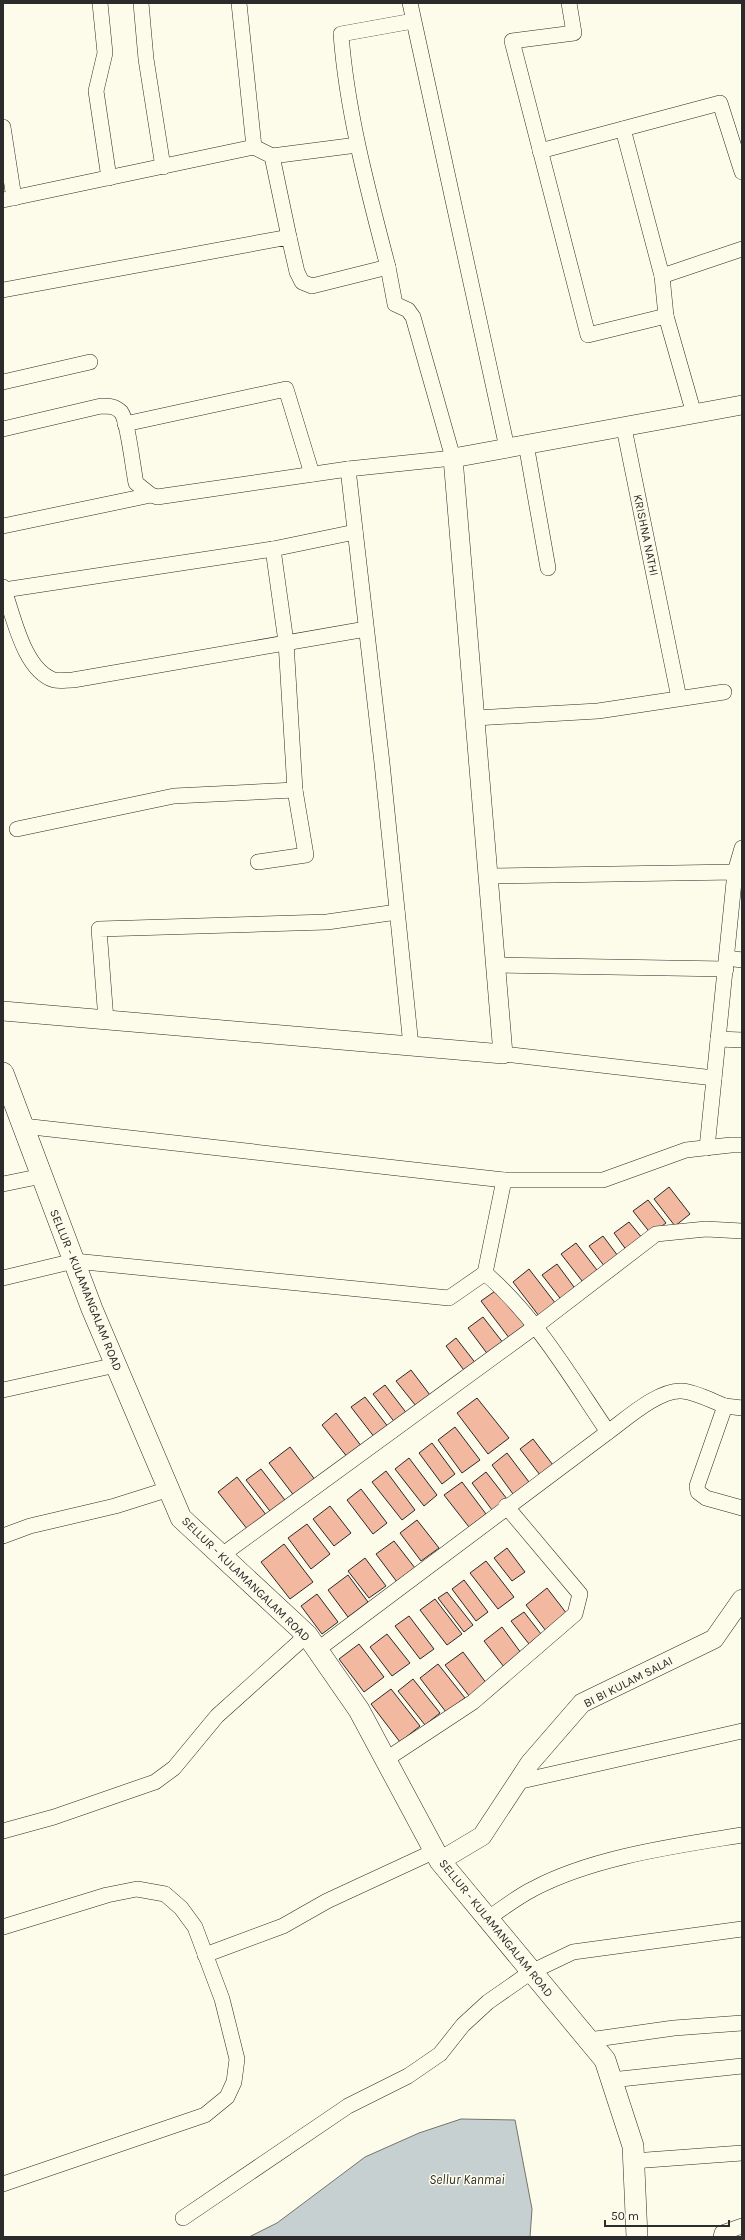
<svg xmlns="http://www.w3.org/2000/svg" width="745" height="2240" font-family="Karla,sans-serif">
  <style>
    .water { fill: #c7d0d0; stroke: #74746e }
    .building { fill: #f2b8a0; stroke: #2b2b2b }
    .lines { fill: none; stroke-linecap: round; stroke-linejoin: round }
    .minor-casing { stroke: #2b2b2b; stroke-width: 16 }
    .tertiary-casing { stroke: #2b2b2b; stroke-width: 20 }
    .secondary-casing { stroke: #2b2b2b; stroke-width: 22 }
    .minor { stroke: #fdfbea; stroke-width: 15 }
    .tertiary { stroke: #fdfbea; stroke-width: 19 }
    .secondary { stroke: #fdfbea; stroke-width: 21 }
    .labels { text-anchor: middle; stroke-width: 3; stroke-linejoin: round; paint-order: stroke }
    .street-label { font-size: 12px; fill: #2b2b2b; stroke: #fdfbea }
    .water-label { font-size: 13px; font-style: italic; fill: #2b2b2b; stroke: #fdfbea }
  </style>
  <rect width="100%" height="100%" fill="#fdfbea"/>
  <polygon class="water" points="461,2119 515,2120 532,2209 530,2237 249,2237 277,2223 365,2157 419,2133"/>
  <g class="building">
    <polygon points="669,1187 690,1214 675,1226 654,1199"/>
    <polygon points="648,1200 666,1223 651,1234 633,1211"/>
    <polygon points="629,1222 643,1239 627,1251 614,1233"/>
    <polygon points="603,1236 618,1256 605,1267 589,1246"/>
    <polygon points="576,1243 600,1274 586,1286 561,1254"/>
    <polygon points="557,1264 577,1291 563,1302 542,1275"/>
    <polygon points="529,1269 556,1304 539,1316 513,1282"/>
    <polygon points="498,1289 527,1327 510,1339 481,1301"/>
    <polygon points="483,1317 504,1344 489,1356 468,1328"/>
    <polygon points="456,1338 477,1365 466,1373 446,1346"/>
    <polygon points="411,1370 430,1395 416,1406 396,1381"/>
    <polygon points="385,1385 408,1415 396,1424 373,1394"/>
    <polygon points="365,1397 389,1428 375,1438 351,1407"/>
    <polygon points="477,1398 509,1438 488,1454 457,1413"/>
    <polygon points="336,1413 362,1447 348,1458 322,1425"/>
    <polygon points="455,1427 480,1460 462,1473 438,1440"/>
    <polygon points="533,1439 553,1465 540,1475 520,1449"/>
    <polygon points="432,1443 455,1474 442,1484 419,1453"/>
    <polygon points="290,1447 316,1481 295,1497 269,1463"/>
    <polygon points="507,1453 529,1482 513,1494 492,1465"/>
    <polygon points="409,1458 437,1495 424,1506 395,1469"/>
    <polygon points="261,1469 288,1504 273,1515 246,1480"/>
    <polygon points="386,1471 415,1510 402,1520 372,1482"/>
    <polygon points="486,1472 507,1499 492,1510 472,1483"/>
    <polygon points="237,1477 267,1516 248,1530 218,1492"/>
    <polygon points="462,1482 486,1514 469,1527 444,1495"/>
    <polygon points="361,1489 387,1523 373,1534 347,1500"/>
    <polygon points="330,1506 351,1533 334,1546 313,1519"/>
    <polygon points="417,1520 439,1548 421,1561 400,1533"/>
    <polygon points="307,1524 330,1554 311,1569 288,1538"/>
    <polygon points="394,1541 415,1568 397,1582 376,1554"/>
    <polygon points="284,1544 313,1582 290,1599 261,1562"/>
    <polygon points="507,1548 525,1572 512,1581 494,1558"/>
    <polygon points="365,1558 386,1586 369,1598 348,1571"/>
    <polygon points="486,1561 514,1597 498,1609 470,1573"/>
    <polygon points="348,1575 368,1602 348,1617 328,1590"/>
    <polygon points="464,1580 488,1612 476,1621 452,1589"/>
    <polygon points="547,1588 567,1614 546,1631 526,1605"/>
    <polygon points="447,1592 473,1625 464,1632 438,1598"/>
    <polygon points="317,1594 338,1622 322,1634 301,1606"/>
    <polygon points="435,1599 462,1634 447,1645 420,1610"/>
    <polygon points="524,1612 541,1634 529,1644 511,1621"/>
    <polygon points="409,1616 434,1649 420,1659 395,1626"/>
    <polygon points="502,1627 521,1653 504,1667 484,1641"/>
    <polygon points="387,1634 410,1663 392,1676 370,1647"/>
    <polygon points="359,1644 384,1677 364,1692 339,1659"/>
    <polygon points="463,1652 487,1684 470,1697 445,1665"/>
    <polygon points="438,1664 465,1698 446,1712 420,1678"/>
    <polygon points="413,1679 440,1713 425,1725 398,1691"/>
    <polygon points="391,1689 420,1726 400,1742 371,1704"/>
  </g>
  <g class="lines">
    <g class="minor-casing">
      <g id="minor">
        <polyline points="100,3 105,53 96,91 109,178"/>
        <polyline points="141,3 146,59 163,167"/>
        <polyline points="239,3 254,147 272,156 289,237"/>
        <polyline points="410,3 507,448"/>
        <polyline points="569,3 574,33 512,41 588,335 666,316 694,414"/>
        <polyline points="3,127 14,198"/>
        <polyline points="623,129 662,276 666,316"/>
        <polyline points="540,151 720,103 742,172"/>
        <polyline points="272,156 357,145"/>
        <polyline points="3,200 254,147"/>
        <path d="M388 267C368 190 347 113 341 34L413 21"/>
        <polyline points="662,276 742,249"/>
        <path d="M3 290 289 237 297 272 302 282 312 286 388 267 395 304 408 310 413 317 453 458 348 469 157 497 151 495 136 483C133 469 128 421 121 412 115 406 109 406 101 406L3 429"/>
        <polyline points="3,382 90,362"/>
        <polyline points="125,424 286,389 312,474"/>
        <polyline points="624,428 679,698"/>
        <polyline points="526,444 548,568"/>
        <polyline points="348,469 382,763 411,1046"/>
        <polyline points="3,526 151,495"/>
        <polyline points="3,587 4,590 273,549 355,532"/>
        <path d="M4 590C14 618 24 670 54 680 59 681 67 680 73 680L366 629"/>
        <polyline points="475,718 598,711 724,692"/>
        <polyline points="17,829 174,796 295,790 286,642 273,549"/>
        <polyline points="258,862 306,855 295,790"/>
        <polyline points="735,872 742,848"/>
        <polyline points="488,876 735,872 707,1148"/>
        <polyline points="727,958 742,960"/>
        <polyline points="495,965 726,969"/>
        <polyline points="106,1020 99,929 327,922 397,912"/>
        <polyline points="718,1039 742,1040"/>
        <polyline points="503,1054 714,1078"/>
        <polyline points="23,1126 504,1180 603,1180 686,1150 731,1145 742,1145"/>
        <polyline points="3,1184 42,1176"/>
        <path d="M485 1273C536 1317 570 1376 608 1432"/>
        <polyline points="3,1278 74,1261 449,1298 485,1273 504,1180"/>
        <polyline points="3,1390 116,1365"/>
        <polyline points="725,1406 742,1408"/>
        <polyline points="3,1536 30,1526 115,1506 169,1489"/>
        <polyline points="222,1555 536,1326 656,1234 706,1229 742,1231"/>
        <path d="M317 1650 608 1432C626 1419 659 1389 682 1391 696 1392 712 1401 725 1406L697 1486 698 1492 706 1498 742 1508"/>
        <polyline points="385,1760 473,1702 575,1614 580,1594 506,1506"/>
        <polyline points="517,1782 742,1731"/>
        <polyline points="3,1831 54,1817 155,1782 174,1768 217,1716 307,1635"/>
        <path d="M487 1919C502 1909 517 1897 533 1889 593 1857 675 1846 742 1835"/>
        <polyline points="3,1927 107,1895 137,1889 165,1894 181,1908 195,1927 222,1999 237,2059 234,2082 227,2097 205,2115 3,2184"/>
        <polyline points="205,1955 283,1926 327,1901 435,1851"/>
        <polyline points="589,2040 674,2028 742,2023"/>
        <polyline points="611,2080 742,2066"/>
        <polyline points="633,2161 742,2153"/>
        <polyline points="183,2218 348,2106 408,2076 440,2054 463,2025 488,2002 531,1972 573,1952 742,1929"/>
        <polyline points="721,2237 722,2233 742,2226"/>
      </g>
    </g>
    <g class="tertiary-casing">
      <g id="tertiary">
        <polyline points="3,1011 503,1054 453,458 742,405"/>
        <polyline points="440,1861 482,1836 530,1763 582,1703 714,1639 742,1599"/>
      </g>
    </g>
    <g class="secondary-casing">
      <polyline id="secondary" points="3,1073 92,1309 181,1518 307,1635 359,1710 440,1861 605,2060 633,2146 637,2237"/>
    </g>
    <use href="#minor" class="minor"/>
    <use href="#tertiary" class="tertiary"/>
    <use href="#secondary" class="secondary"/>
  </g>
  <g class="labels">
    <g class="street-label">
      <text transform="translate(646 535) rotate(78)" y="4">KRISHNA NATHI</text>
      <text transform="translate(86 1290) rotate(68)" y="4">SELLUR - KULAMANGALAM ROAD</text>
      <text transform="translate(246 1579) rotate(44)" y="4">SELLUR - KULAMANGALAM ROAD</text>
      <text transform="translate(628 1682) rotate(-27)" y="4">BI BI KULAM SALAI</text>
      <text transform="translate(496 1928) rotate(51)" y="4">SELLUR - KULAMANGALAM ROAD</text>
    </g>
    <g class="water-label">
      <text x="467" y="2184">Sellur Kanmai</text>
    </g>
  </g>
  <rect width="745" height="2240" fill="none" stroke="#2b2b2b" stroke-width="8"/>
  <path d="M605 2220v6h124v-6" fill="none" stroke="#2b2b2b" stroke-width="2"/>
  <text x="611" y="2220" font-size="12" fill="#2b2b2b" stroke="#fdfbea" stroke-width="3" paint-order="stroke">50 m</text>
</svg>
